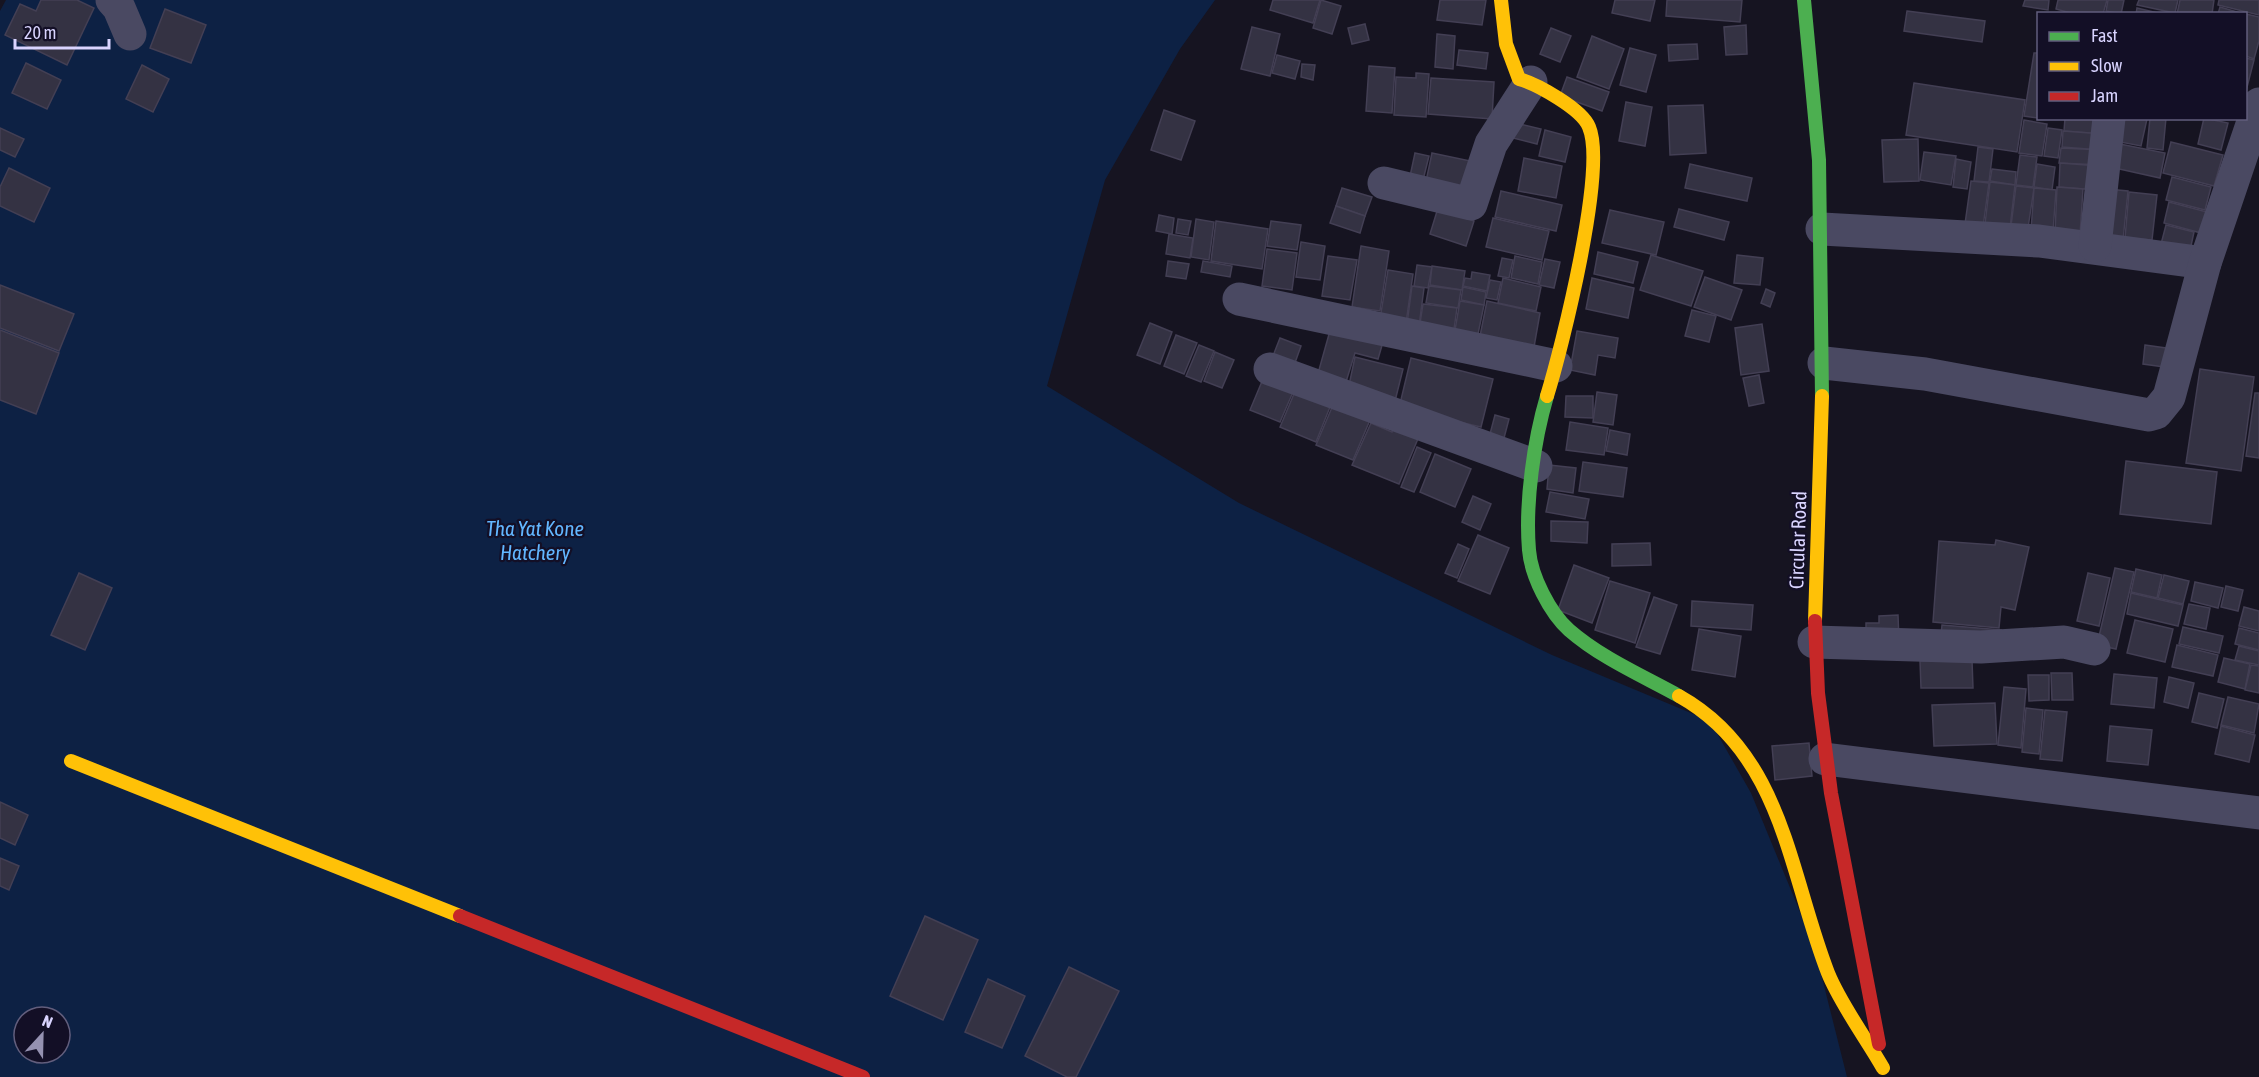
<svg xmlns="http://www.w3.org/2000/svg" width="2259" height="1077" font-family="'Asap Condensed',sans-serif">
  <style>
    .water { fill: #0d2144; fill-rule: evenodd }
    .building { fill: #343243; stroke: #433f54; stroke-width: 1.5 }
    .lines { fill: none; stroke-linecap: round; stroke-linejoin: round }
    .street { stroke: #4a4962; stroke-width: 33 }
    .fast { stroke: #4caf50; stroke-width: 14 }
    .slow { stroke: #ffc107; stroke-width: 14 }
    .jam { stroke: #c62828; stroke-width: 14 }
    .labels { text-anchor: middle; stroke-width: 4.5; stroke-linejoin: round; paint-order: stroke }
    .street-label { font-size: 20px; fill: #d9d4ff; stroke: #130f26 }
    .water-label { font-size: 21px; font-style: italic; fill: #62b6ff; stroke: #130f26 }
  </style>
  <rect width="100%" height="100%" fill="#161421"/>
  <path class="water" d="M6 0H1215L1180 49 1105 180 1047 386 1239 503 1552 655 1710 721 1751 793 1814 946 1847 1077H0V11ZM24 1017H60V1053H24Z"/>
  <g class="building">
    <polygon points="41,0 77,0 94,8 67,65 5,35 20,4 36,11"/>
    <polygon points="1273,0 1320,0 1313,23 1270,10"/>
    <polygon points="1321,0 1341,6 1332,34 1313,28"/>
    <polygon points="1440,0 1486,0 1482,25 1437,20"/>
    <polygon points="1615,0 1655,0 1650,21 1612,13"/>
    <polygon points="1667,0 1742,0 1740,22 1666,16"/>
    <polygon points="2025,0 2049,0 2048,10 2023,6"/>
    <polygon points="2058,0 2107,0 2103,14 2074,14 2056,9"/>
    <polygon points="2108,0 2124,0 2121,14 2106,11"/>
    <polygon points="2139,0 2178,0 2175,13 2137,5"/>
    <polygon points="2180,0 2214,0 2212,14 2177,14"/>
    <polygon points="2219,0 2259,0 2259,15 2218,5"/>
    <polygon points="2220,7 2244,14 2218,14"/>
    <polygon points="2137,8 2162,14 2136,14"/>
    <polygon points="165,9 206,25 191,63 150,48"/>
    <polygon points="1907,11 1985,21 1982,42 1904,31"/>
    <polygon points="2246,14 2259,17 2259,41 2254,59 2246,56"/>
    <polygon points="1365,24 1369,40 1352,44 1348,28"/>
    <polygon points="1746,25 1747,54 1726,55 1724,27"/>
    <polygon points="1252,27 1280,34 1270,76 1241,69"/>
    <polygon points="1551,28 1571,36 1560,62 1540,54"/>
    <polygon points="1437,34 1455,36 1453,69 1435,67"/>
    <polygon points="1592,36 1624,49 1609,89 1577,77"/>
    <polygon points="1697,44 1698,59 1669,61 1668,45"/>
    <polygon points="1630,48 1656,55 1646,92 1620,85"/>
    <polygon points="1459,50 1488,53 1486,69 1457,65"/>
    <polygon points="2034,53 2038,53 2038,118 2024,116"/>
    <polygon points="1277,55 1300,61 1295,79 1272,73"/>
    <polygon points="2246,58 2254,60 2246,91"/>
    <polygon points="26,63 61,80 47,109 12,93"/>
    <polygon points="1302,64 1315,65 1313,80 1301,77"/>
    <polygon points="142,65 169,79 153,112 126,99"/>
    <polygon points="1369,66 1395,68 1392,113 1366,111"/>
    <polygon points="1416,73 1429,74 1426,117 1394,115 1396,77 1416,78"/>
    <polygon points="1567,77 1609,92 1602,111 1560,96"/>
    <polygon points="1431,78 1494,82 1492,119 1428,114"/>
    <polygon points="1914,83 2025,100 2017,152 1906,135"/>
    <polygon points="1626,102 1652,107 1645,146 1619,141"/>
    <polygon points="1703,105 1706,153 1670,155 1668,106"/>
    <polygon points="1164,110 1195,121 1181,160 1151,150"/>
    <polygon points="2065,118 2095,118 2103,134 2064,131"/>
    <polygon points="2119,118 2147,119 2141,146 2115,141"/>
    <polygon points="2150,118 2166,118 2163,150 2147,148"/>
    <polygon points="2204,118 2228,123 2221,150 2198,144"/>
    <polygon points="2024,120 2047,124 2042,156 2019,153"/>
    <polygon points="1516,123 1541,129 1537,144 1513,138"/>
    <polygon points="0,128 24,139 15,157 0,150"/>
    <polygon points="2048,128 2062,130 2058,158 2044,156"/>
    <polygon points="1545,130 1571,137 1565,162 1539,156"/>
    <polygon points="2063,131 2103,134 2101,150 2062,147"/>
    <polygon points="1918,139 1919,181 1884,182 1882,140"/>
    <polygon points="2171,142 2223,155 2214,186 2163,173"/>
    <polygon points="2115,143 2165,153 2160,178 2110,167"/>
    <polygon points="1978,147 1993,149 1989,182 1974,181"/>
    <polygon points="2061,148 2102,150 2100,165 2059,163"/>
    <polygon points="1924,152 1956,156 1951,185 1920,180"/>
    <polygon points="1415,153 1429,156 1422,184 1409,181"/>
    <polygon points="1432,153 1480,163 1473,195 1425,186"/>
    <polygon points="2020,155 2037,157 2033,187 2016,185"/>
    <polygon points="1524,158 1562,166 1556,198 1518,191"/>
    <polygon points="1956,159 1971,162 1967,189 1953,187"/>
    <polygon points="2060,163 2099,166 2097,190 2059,187"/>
    <polygon points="1690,164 1752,178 1747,201 1685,188"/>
    <polygon points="2037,164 2055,167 2052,190 2034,187"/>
    <polygon points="9,168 50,188 34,222 0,206 0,187"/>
    <polygon points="1992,169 2016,172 2015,185 1990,181"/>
    <polygon points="2172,177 2211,187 2205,210 2166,200"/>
    <polygon points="1971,181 1989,183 1983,227 1965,224"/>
    <polygon points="1990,182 2015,185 2010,228 1985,224"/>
    <polygon points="2016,186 2034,188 2028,228 2011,226"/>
    <polygon points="2057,187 2083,189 2080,235 2055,233"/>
    <polygon points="1342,188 1372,197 1365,216 1336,206"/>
    <polygon points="2034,188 2056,190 2053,232 2031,231"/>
    <polygon points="2107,189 2128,191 2123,240 2102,238"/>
    <polygon points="1501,191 1562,205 1556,231 1495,217"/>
    <polygon points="2129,192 2157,195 2152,240 2125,238"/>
    <polygon points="2169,202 2207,212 2201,233 2164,223"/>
    <polygon points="1336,206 1365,216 1360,233 1330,223"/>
    <polygon points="1438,208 1474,221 1466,246 1430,234"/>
    <polygon points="1679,209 1729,222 1724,240 1674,227"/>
    <polygon points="1610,210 1664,222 1656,255 1602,243"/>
    <polygon points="1159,215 1174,218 1172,234 1156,231"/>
    <polygon points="1493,218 1549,231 1542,260 1486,247"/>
    <polygon points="1178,219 1191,221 1188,235 1176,233"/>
    <polygon points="1196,219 1214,222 1209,260 1191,257"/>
    <polygon points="1216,221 1268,229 1262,269 1211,261"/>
    <polygon points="1271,221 1301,225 1297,250 1267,246"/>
    <polygon points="2166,225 2194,232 2189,255 2160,248"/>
    <polygon points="1169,234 1193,238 1190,258 1166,254"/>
    <polygon points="1301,242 1325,246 1320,280 1296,277"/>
    <polygon points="1361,246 1389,251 1380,311 1352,307"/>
    <polygon points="1267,249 1297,253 1292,290 1262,286"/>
    <polygon points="1598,252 1638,262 1633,283 1594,274"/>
    <polygon points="1651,255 1703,271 1691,306 1640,290"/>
    <polygon points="1737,255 1763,258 1760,285 1734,283"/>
    <polygon points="1328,256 1357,260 1350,300 1322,296"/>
    <polygon points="1515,256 1542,262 1538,284 1511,278"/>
    <polygon points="1502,258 1513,260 1509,278 1498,276"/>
    <polygon points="1545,259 1560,262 1554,288 1539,285"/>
    <polygon points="1168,261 1189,264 1186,279 1166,276"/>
    <polygon points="1203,261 1232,266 1230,277 1201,272"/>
    <polygon points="1417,265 1432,267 1428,288 1414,286"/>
    <polygon points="1432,266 1465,271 1462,290 1430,285"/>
    <polygon points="1388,270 1413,274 1406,323 1380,319"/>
    <polygon points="1472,272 1490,275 1487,291 1463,286 1465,278 1471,279"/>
    <polygon points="1705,277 1742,290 1731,320 1694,307"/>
    <polygon points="1503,278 1541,287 1536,311 1498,303"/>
    <polygon points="1592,278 1634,288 1628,318 1586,309"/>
    <polygon points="1490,280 1501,282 1497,300 1486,298"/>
    <polygon points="0,285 74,314 59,351 0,328"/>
    <polygon points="1412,286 1424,288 1419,326 1407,324"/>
    <polygon points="1429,286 1461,290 1458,308 1426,303"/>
    <polygon points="1463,287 1486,292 1484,305 1461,300"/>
    <polygon points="1766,289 1775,293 1770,307 1761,303"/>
    <polygon points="1460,301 1484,305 1478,334 1455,330"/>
    <polygon points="1487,301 1540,313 1534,347 1480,336"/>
    <polygon points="1423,304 1457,308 1453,336 1419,330"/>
    <polygon points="1692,310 1716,316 1709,342 1685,336"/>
    <polygon points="1333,320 1385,335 1378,359 1355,353 1345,385 1317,377"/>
    <polygon points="1150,323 1172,332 1160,364 1137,355"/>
    <polygon points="1762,324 1769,371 1741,375 1735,328"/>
    <polygon points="0,330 59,353 36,414 0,400"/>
    <polygon points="1577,331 1618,338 1615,358 1598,355 1595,375 1570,370"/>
    <polygon points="1176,335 1197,343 1184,374 1164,366"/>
    <polygon points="1280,338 1301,346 1291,374 1269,366"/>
    <polygon points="1199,345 1214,351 1201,382 1186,376"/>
    <polygon points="2145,345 2173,349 2171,368 2143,364"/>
    <polygon points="1215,352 1234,360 1222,388 1204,381"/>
    <polygon points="1355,357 1403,369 1395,401 1348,390"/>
    <polygon points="1411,358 1493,379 1481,427 1399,408"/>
    <polygon points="2200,369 2254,377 2241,471 2186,463"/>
    <polygon points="1759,375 1764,403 1749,406 1743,378"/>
    <polygon points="1263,379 1293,392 1280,422 1250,410"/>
    <polygon points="1299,382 1334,397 1316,442 1280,427"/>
    <polygon points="1597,392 1617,395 1613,425 1593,422"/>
    <polygon points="2255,393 2259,393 2259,458 2246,456"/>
    <polygon points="1566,396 1593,396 1593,418 1565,417"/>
    <polygon points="1333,405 1370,420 1353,460 1316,445"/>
    <polygon points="1495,415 1509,419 1504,438 1490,434"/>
    <polygon points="1570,422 1608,428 1604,455 1566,450"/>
    <polygon points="1371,423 1392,432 1396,423 1420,434 1399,484 1352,465"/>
    <polygon points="1610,430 1630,434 1627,455 1606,451"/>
    <polygon points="1417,447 1431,453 1414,492 1401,487"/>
    <polygon points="1435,454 1471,469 1455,507 1420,492"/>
    <polygon points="2126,461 2217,472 2211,524 2120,514"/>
    <polygon points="1583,462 1627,468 1623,497 1579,491"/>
    <polygon points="1549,465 1576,468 1573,493 1547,489"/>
    <polygon points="1550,492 1589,499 1585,519 1546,512"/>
    <polygon points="1473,496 1491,504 1480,530 1462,522"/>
    <polygon points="1551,521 1588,522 1587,543 1551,541"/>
    <polygon points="1478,535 1509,548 1490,594 1458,581"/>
    <polygon points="1996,540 2029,547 2015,610 2001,607 1999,628 1933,622 1939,541 1995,545"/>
    <polygon points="1650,543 1651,565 1612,566 1612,544"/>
    <polygon points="1458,544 1469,549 1457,578 1445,573"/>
    <polygon points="1574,565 1609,578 1592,623 1558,610"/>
    <polygon points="2115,568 2134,572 2116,649 2097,645"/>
    <polygon points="2136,569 2162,575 2157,598 2131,592"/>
    <polygon points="79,573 112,588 85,650 51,635"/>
    <polygon points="2088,573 2110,578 2099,626 2077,621"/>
    <polygon points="2164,575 2189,581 2183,604 2158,598"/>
    <polygon points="1610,581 1650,593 1635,643 1595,630"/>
    <polygon points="2195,582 2223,588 2218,608 2191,601"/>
    <polygon points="2226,586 2243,590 2238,611 2221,607"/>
    <polygon points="2131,593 2183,605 2178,626 2127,614"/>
    <polygon points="1654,597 1677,605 1660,654 1636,647"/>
    <polygon points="1692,601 1753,605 1751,630 1691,626"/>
    <polygon points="2189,604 2210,608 2206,629 2184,624"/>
    <polygon points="2244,607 2259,611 2259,631 2239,626"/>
    <polygon points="1898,615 1899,641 1866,642 1866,623 1879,623 1879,616"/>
    <polygon points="2135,620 2173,629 2165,662 2127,653"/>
    <polygon points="1942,625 2002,630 1940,644"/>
    <polygon points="2183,627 2223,636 2219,653 2179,644"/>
    <polygon points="2239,628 2259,633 2259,650 2235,644"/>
    <polygon points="1699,629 1741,636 1735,677 1692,670"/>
    <polygon points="2177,645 2218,655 2213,676 2172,667"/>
    <polygon points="2239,646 2259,651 2259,665 2235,660"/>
    <polygon points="2224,658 2250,664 2245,689 2218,682"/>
    <polygon points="1972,660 1973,688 1921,688 1920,661"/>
    <polygon points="2251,665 2259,666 2259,693 2245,690"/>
    <polygon points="2051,673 2072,673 2073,700 2052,700"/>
    <polygon points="2114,674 2157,678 2154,708 2111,704"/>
    <polygon points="2028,675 2049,675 2049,700 2029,701"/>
    <polygon points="2169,677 2194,683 2188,708 2164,702"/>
    <polygon points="2004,687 2026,689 2021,748 1998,745"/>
    <polygon points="2199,693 2224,699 2217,728 2192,722"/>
    <polygon points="2228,697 2259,704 2254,733 2221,725"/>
    <polygon points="1995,703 1997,744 1934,746 1932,705"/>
    <polygon points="2026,708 2043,710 2039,754 2022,752"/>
    <polygon points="2045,710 2067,712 2062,761 2040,759"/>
    <polygon points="2110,726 2152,730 2148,765 2107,761"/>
    <polygon points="2221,726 2255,735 2249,762 2215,754"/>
    <polygon points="1809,743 1812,776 1775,780 1772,746"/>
    <polygon points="0,802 28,815 15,845 0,838"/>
    <polygon points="0,858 19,866 9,890 0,886"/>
    <polygon points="925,916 978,940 943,1020 890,996"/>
    <polygon points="1069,967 1119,991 1076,1077 1067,1077 1025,1056"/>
    <polygon points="988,979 1025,996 1002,1048 965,1032"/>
  </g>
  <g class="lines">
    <g class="street">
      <polyline points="112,0 119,8 130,34"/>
      <polyline points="1384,183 1471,204 1491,144 1531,82"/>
      <polyline points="1822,229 2039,241 2205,263"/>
      <polyline points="2095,246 2109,118"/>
      <polyline points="1239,299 1556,366"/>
      <polyline points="1824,363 1925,374 2149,415 2156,413 2169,397 2205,263 2259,104"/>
      <polyline points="1270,369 1536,466"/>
      <polyline points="1814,642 1981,647 2064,642 2094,649"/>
      <polyline points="1825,759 2259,813"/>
    </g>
    <g class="fast">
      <polyline points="1804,0 1819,160 1822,396"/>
      <path d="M1547 396C1534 440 1525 503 1529 550 1531 576 1550 613 1569 630 1601 658 1643 676 1679 696"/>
    </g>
    <g class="slow">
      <path d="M1501 0 1506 44 1519 79C1537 84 1582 109 1589 127 1607 169 1562 347 1547 396"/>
      <polyline points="1815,621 1822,396"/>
      <path d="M1679 696C1783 754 1789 873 1828 973 1841 1005 1866 1038 1883 1068"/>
      <polyline points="71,761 460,916"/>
    </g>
    <g class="jam">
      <polyline points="1815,621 1818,693 1831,793 1879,1044"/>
      <polyline points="460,916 863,1077"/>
    </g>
  </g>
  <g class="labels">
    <g class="street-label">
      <text transform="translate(1798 540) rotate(-88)" y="7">Circular Road</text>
    </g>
    <g class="water-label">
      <text x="535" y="536">Tha Yat Kone<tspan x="535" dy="24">Hatchery</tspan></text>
    </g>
  </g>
  <rect x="2037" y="12" width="210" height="108" fill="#130f26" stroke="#625e7d" stroke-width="1.5"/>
  <rect x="2049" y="32" width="30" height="9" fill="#4caf50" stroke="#625e7d" stroke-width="1.5"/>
  <text x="2091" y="42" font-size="18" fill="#d9d4ff">Fast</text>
  <rect x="2049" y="62" width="30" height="9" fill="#ffc107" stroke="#625e7d" stroke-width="1.5"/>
  <text x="2091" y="72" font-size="18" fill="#d9d4ff">Slow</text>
  <rect x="2049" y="92" width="30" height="9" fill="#c62828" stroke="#625e7d" stroke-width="1.5"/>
  <text x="2091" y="102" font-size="18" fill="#d9d4ff">Jam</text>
  <g transform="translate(42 1035) rotate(22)"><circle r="28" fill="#130f26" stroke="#625e7d" stroke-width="1.5"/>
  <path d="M0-4.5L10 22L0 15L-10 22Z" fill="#9591b1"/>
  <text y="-9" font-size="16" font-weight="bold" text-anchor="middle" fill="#d9d4ff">N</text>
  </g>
  <path d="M15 39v9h94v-9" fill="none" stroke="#d9d4ff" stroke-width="3"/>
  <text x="24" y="39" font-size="18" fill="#d9d4ff" stroke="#130f26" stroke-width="4.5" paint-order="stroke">20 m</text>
</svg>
